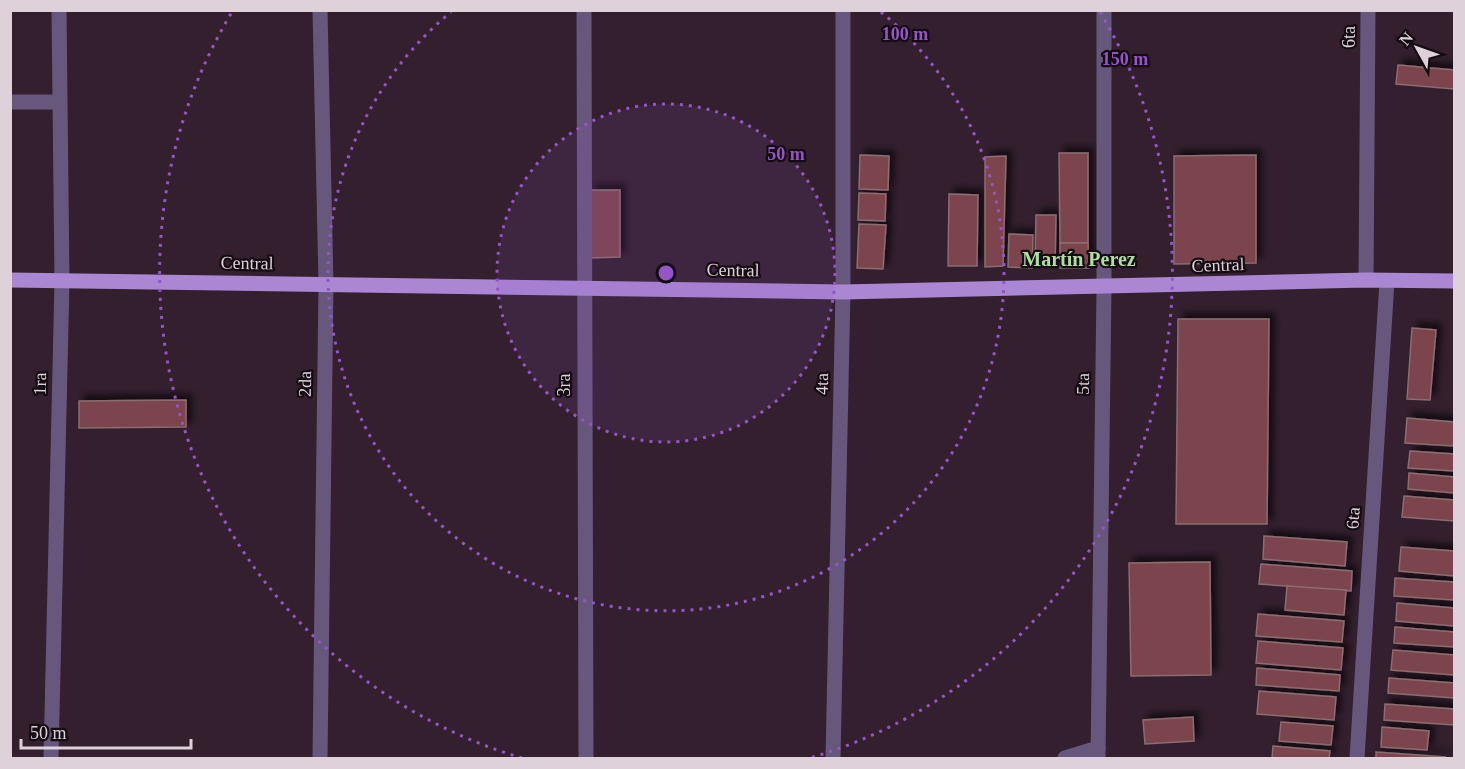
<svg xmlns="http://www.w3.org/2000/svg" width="1465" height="769" font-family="Georgia,serif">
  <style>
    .building { fill: #7c444e; stroke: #8b6c70; stroke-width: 1.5; filter: url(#shadow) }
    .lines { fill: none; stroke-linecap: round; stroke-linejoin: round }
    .minor { stroke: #68577d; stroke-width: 15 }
    .major { stroke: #aa86d3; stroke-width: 15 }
    .ring { fill: none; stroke: #9455c6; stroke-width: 3; stroke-dasharray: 3 6 }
    .labels { text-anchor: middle; stroke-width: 4.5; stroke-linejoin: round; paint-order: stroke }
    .street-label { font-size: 18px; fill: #ded1da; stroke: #150c13 }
    .neighbourhood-label { font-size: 20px; font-weight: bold; fill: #aedf9f; stroke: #150c13 }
    .centre { fill: #9455c6; stroke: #150c13; stroke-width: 3 }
    .ring-label { font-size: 18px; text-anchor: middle; font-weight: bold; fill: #9455c6; stroke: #150c13; stroke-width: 4.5; stroke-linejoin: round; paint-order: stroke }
  </style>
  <defs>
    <filter id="shadow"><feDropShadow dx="5.5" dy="-5.5" stdDeviation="3" flood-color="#0009"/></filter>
  </defs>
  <rect width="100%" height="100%" fill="#331f2e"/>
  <g class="building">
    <polygon points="1398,65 1454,70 1454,89 1396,84"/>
    <polygon points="1059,153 1088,153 1088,243 1060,243"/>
    <polygon points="860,155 889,156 888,190 859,189"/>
    <polygon points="1256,155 1256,263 1174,264 1174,156"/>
    <polygon points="1006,156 1003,266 985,267 985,157"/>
    <polygon points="591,190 620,190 620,257 591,258"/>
    <polygon points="859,193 886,194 885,221 858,220"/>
    <polygon points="949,194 978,195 977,266 948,266"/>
    <polygon points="1036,215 1056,215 1055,267 1035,267"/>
    <polygon points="859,224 886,225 883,269 857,268"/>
    <polygon points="1009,234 1033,235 1032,268 1008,267"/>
    <polygon points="1060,243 1088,243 1089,268 1060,268"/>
    <polygon points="1178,319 1269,319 1267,524 1176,524"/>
    <polygon points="1412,328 1436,330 1430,400 1407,399"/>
    <polygon points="186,400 186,427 79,428 79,401"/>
    <polygon points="1407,418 1454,422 1454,446 1405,443"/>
    <polygon points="1410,451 1454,454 1454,471 1408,468"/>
    <polygon points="1409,473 1454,477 1454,493 1408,489"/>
    <polygon points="1404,496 1454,500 1454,521 1402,517"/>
    <polygon points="1264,536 1347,542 1345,566 1263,559"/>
    <polygon points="1401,547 1454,551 1454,576 1399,571"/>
    <polygon points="1210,562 1211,675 1131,676 1129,563"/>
    <polygon points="1261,564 1352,571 1351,591 1259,584"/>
    <polygon points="1395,578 1454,582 1454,600 1394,596"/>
    <polygon points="1287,586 1346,590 1344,615 1285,610"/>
    <polygon points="1397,603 1454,608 1454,626 1396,621"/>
    <polygon points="1258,614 1344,621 1342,642 1256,636"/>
    <polygon points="1395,627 1454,632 1454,647 1394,643"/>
    <polygon points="1258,641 1343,648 1341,670 1256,663"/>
    <polygon points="1393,650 1454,655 1454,675 1391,670"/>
    <polygon points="1257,668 1340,675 1339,691 1256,685"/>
    <polygon points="1389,678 1454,683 1454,698 1388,693"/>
    <polygon points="1259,691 1336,697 1334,720 1257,714"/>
    <polygon points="1385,704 1454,709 1454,725 1384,720"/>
    <polygon points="1193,717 1194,741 1145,744 1143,720"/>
    <polygon points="1281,722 1333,726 1331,745 1279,741"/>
    <polygon points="1382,727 1429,731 1427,750 1381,747"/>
    <polygon points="1273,746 1330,751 1329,758 1272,758"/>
    <polygon points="1376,752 1446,757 1376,758"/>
  </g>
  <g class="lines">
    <g class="minor">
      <polyline points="584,10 586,758"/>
      <polyline points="10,102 59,102"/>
      <polyline points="1366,280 1368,10"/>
      <polyline points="51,758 62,281 59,10"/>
      <polyline points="320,758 326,284 320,10"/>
      <polyline points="833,758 843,292 843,10"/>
      <polyline points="1065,758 1098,748"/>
      <polyline points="1098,758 1104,288 1104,10"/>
      <polyline points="1357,758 1387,281"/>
    </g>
    <polyline class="major" points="10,280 843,292 1366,280 1454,281"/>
  </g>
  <circle cx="666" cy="273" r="169" fill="#9455c6" fill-opacity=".12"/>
  <g class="ring">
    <circle cx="666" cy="273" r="169"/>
    <path d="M881 12A338 338 0 1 1 451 12"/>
    <path d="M522 758A506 506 0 0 1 232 12M1100 12A506 506 0 0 1 810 758"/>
  </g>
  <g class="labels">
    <g class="street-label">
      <text transform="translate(1349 37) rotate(-90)" y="6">6ta</text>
      <text transform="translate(247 263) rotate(1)" y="6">Central</text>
      <text transform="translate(1218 265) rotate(-2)" y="6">Central</text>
      <text transform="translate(733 270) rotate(1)" y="6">Central</text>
      <text transform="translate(40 384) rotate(-89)" y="6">1ra</text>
      <text transform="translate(305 384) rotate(-89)" y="6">2da</text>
      <text transform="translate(822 384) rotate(-89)" y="6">4ta</text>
      <text transform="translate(1083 384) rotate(-89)" y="6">5ta</text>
      <text transform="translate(564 385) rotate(-90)" y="6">3ra</text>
      <text transform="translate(1353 518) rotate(-86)" y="6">6ta</text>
    </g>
    <g class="neighbourhood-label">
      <text x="1079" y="266">Martín Perez</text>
    </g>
  </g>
  <circle cx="666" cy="273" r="9" class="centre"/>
  <g class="ring-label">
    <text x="905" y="40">100 m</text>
    <text x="1125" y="65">150 m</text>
    <text x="786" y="160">50 m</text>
  </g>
  <rect width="1465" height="769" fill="none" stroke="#ded1da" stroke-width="24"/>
  <g transform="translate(1417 48) rotate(310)" stroke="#150c13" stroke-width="4.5" paint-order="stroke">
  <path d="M0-4.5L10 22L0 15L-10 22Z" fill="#ded1da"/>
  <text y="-9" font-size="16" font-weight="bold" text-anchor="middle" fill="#ded1da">N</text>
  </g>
  <path d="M21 739v9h170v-9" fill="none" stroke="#ded1da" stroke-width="3"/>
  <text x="30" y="739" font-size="18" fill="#ded1da" stroke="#150c13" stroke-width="4.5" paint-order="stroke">50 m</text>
</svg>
